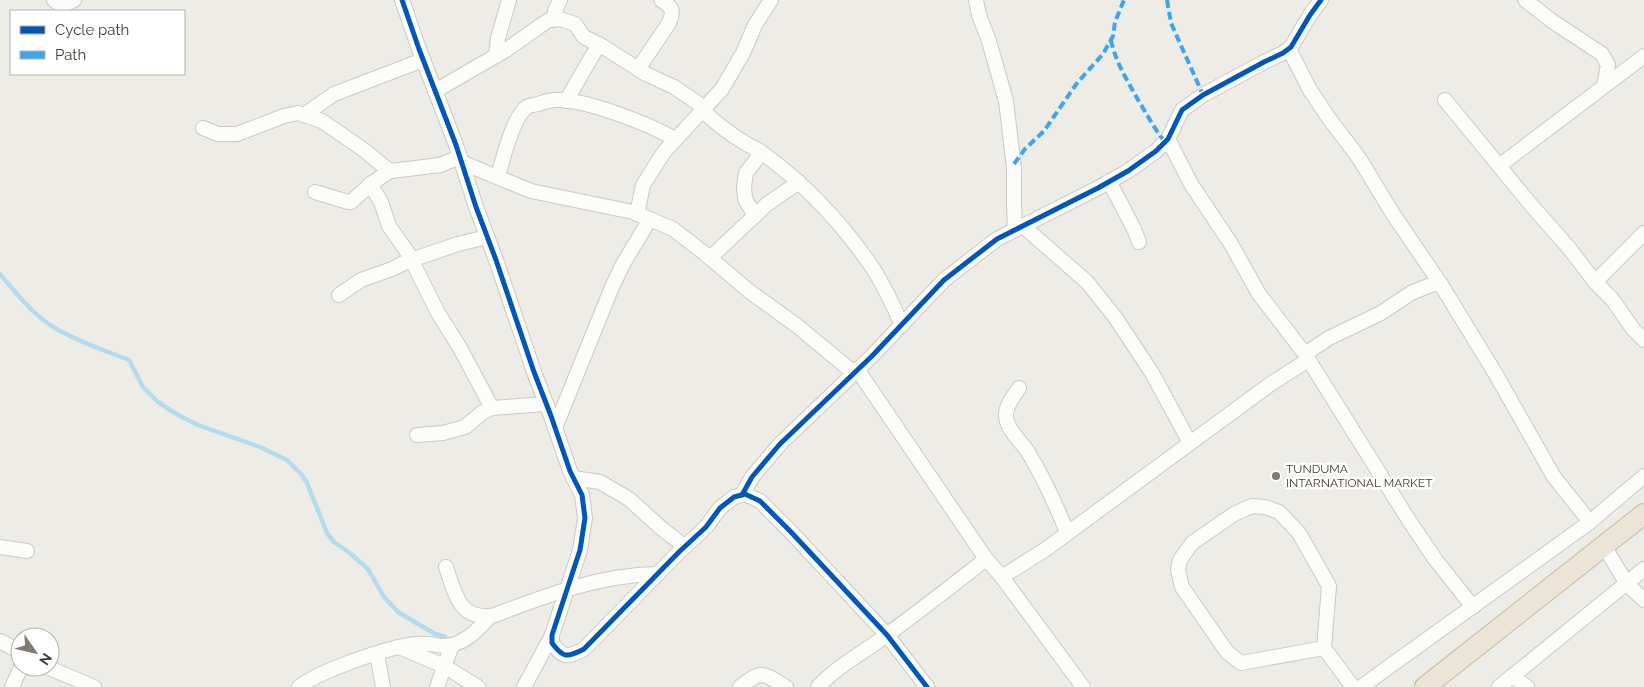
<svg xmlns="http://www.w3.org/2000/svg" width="1644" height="687" font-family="Raleway,sans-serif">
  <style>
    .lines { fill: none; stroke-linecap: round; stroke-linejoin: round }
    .stream { stroke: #b4daee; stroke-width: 4.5 }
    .minor-casing { stroke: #ccc9c4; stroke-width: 16 }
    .highway-casing { stroke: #c8b8a0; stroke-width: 22 }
    .minor { stroke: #fcfcfb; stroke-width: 14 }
    .highway { stroke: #ebe4d7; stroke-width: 20 }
    .quiet { stroke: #3fa4eb; stroke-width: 4; stroke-dasharray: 8 4; stroke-linecap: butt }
    .cycleway-casing { stroke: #fff; stroke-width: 8 }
    .cycleway { stroke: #0057b8; stroke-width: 5 }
    .poi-dot { fill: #807a72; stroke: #fff; stroke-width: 2 }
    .labels { text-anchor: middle; stroke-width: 5; stroke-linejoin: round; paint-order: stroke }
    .poi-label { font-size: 12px; fill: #443c33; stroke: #fff; text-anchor: start }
  </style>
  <rect width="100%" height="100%" fill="#eeece6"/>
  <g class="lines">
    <path class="stream" d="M0 274C16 293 33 315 55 328 78 342 104 350 129 360L143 387 158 402 178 415 198 425 260 447 287 460 301 474 307 483 327 533 334 542 351 554 368 569 384 597 398 612 435 634 445 637"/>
    <g class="minor-casing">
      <g id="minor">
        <path d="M54 0C60 7 67 4 74 0"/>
        <path d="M402 0 419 49 456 145 476 207 496 260 534 372 551 416 570 471 582 495 585 518 580 550 552 635V643C563 658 567 658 584 649L679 552 706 527 720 508 734 497 745 494 760 501 791 532 887 635 927 687"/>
        <polyline points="976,0 979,15 989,41 1006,101 1014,168 1014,204 1015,230"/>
        <polyline points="1525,0 1552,21 1602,54 1608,65 1604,86"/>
        <polyline points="553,20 555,11 560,0"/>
        <polyline points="1289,49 1310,90 1328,117 1359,158 1393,214 1440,283 1495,373 1554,477 1590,522"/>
        <polyline points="496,56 498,38 509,0"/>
        <path d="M638 69 669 23C674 11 673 7 661 0"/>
        <polyline points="435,91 506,50 540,26 549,20 560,19 575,24 584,37 602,46 646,74 674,87 705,108"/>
        <polyline points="1445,100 1532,206 1569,248 1595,282 1612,299 1633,329 1644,340"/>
        <polyline points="566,101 599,44"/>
        <path d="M703 111C715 122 728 133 742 141 749 146 758 149 765 155 806 185 843 225 872 267 884 285 893 305 902 325"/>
        <polyline points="304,115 334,94 423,60"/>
        <polyline points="203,128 218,134 237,134 284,116 298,113 322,121 364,150 387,169 391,171 440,165 460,157"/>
        <polyline points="1168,139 1191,184 1231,244 1259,294 1305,354 1410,522 1435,559 1473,607"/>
        <polyline points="461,162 531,191 633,212 673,229 704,253 749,291 796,325 854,373"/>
        <polyline points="1499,166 1644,56"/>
        <path d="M498 177C502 162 513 116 527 107 529 105 535 105 538 104 545 102 552 99 560 100 590 101 649 124 675 139"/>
        <polyline points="1109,181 1134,229 1139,242"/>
        <polyline points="370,184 381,202 389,226 412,259"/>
        <polyline points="315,192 348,202 351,202 372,183 390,171"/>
        <polyline points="637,214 643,185 664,152 722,89 743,53 755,25 771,0"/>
        <polyline points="755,216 745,199 744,186 746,173 756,160 760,151"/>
        <polyline points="1023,226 1087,282 1115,317 1152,373 1190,443"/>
        <polyline points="710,258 766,205 799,182"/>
        <polyline points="411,259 438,313 460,348 492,408"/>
        <polyline points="1595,282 1644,233"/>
        <polyline points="339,295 361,280 392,269 408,261 458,244 487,237"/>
        <polyline points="1305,354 1329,338 1381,313 1411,293 1428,286 1440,283"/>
        <polyline points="857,369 986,559 1002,577 1083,687"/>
        <path d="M1019 388C1014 396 1005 406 1006 416 1007 430 1020 440 1028 452 1043 477 1056 505 1067 532"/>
        <polyline points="555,428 612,287 623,264 650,219"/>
        <polyline points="417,435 443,433 465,427 483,412 492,408 546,404"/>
        <polyline points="573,478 600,482 629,499 661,528 684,546"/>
        <polyline points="742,495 752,477 780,444 872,356 944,280 997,239 1098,188 1128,171 1156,151 1168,139 1182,110 1203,95 1264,62 1283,53 1291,47 1310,15 1321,0"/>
        <polyline points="1604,546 1627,584 1644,600"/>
        <polyline points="0,547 27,551"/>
        <path d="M446 567C455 594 460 622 495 615 547 595 600 575 657 574"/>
        <polyline points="1002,577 1046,549 1272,383 1308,360"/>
        <polyline points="0,641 20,652"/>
        <polyline points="399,647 444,666 478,687"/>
        <polyline points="1324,648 1241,663 1227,652 1182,587 1178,570 1180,560 1192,543 1234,514 1252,506 1265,507 1279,512 1299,533 1329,586 1324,648 1353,687"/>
        <polyline points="377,654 383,687"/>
        <polyline points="47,667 94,687"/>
        <polyline points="1512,676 1527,687"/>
        <polyline points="12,687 21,667"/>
        <path d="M299 687C320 671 371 654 398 647 407 645 419 643 428 644 433 644 438 646 443 646 463 646 478 630 490 616"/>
        <polyline points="437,687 452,645"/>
        <polyline points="524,687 552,635"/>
        <path d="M740 687C762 669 763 673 786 687"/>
        <path d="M818 687C838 665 865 652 888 634 921 610 954 584 986 559"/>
        <polyline points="1361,687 1590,522 1644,476"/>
        <polyline points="1499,687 1644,569"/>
      </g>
    </g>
    <g class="highway-casing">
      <polyline id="highway" points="1425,687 1644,514"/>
    </g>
    <use href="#minor" class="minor"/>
    <use href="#highway" class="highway"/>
    <g class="quiet">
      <polyline points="1167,0 1171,23 1203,95"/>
      <path d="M1111 40C1115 61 1127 80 1137 98 1146 113 1154 128 1165 142"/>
      <polyline points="1014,164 1025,149 1044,131 1077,83 1103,54 1113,36 1115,22 1124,0"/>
    </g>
    <g class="cycleway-casing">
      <g id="cycleway">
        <path d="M402 0 419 49 456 145 476 207 496 260 534 372 551 416 570 471 582 495 585 518 580 550 552 635V643C563 658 567 658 584 649L679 552 706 527 720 508 734 497 745 494 760 501 791 532 887 635 927 687"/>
        <polyline points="742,495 752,477 780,444 872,356 944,280 997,239 1098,188 1128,171 1156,151 1168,139 1182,110 1203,95 1264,62 1283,53 1291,47 1310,15 1321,0"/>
      </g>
    </g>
    <use href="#cycleway" class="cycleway"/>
  </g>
  <circle class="poi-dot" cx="1276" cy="476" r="5"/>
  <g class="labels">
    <g class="poi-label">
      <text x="1286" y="473">TUNDUMA<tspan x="1286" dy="14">INTARNATIONAL MARKET</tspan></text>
    </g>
  </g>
  <rect x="10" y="10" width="175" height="65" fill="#ffffff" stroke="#b4b1ad"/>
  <rect x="20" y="26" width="25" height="8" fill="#0057b8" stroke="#b4b1ad"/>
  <text x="55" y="35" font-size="15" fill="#443c33">Cycle path</text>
  <rect x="20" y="51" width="25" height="8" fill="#3fa4eb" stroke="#b4b1ad"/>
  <text x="55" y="60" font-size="15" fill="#443c33">Path</text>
  <g transform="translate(35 652) rotate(124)"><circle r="24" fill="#ffffff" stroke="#b4b1ad"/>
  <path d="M0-4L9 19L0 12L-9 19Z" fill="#807a72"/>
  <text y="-8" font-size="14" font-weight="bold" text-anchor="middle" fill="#443c33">N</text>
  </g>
</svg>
